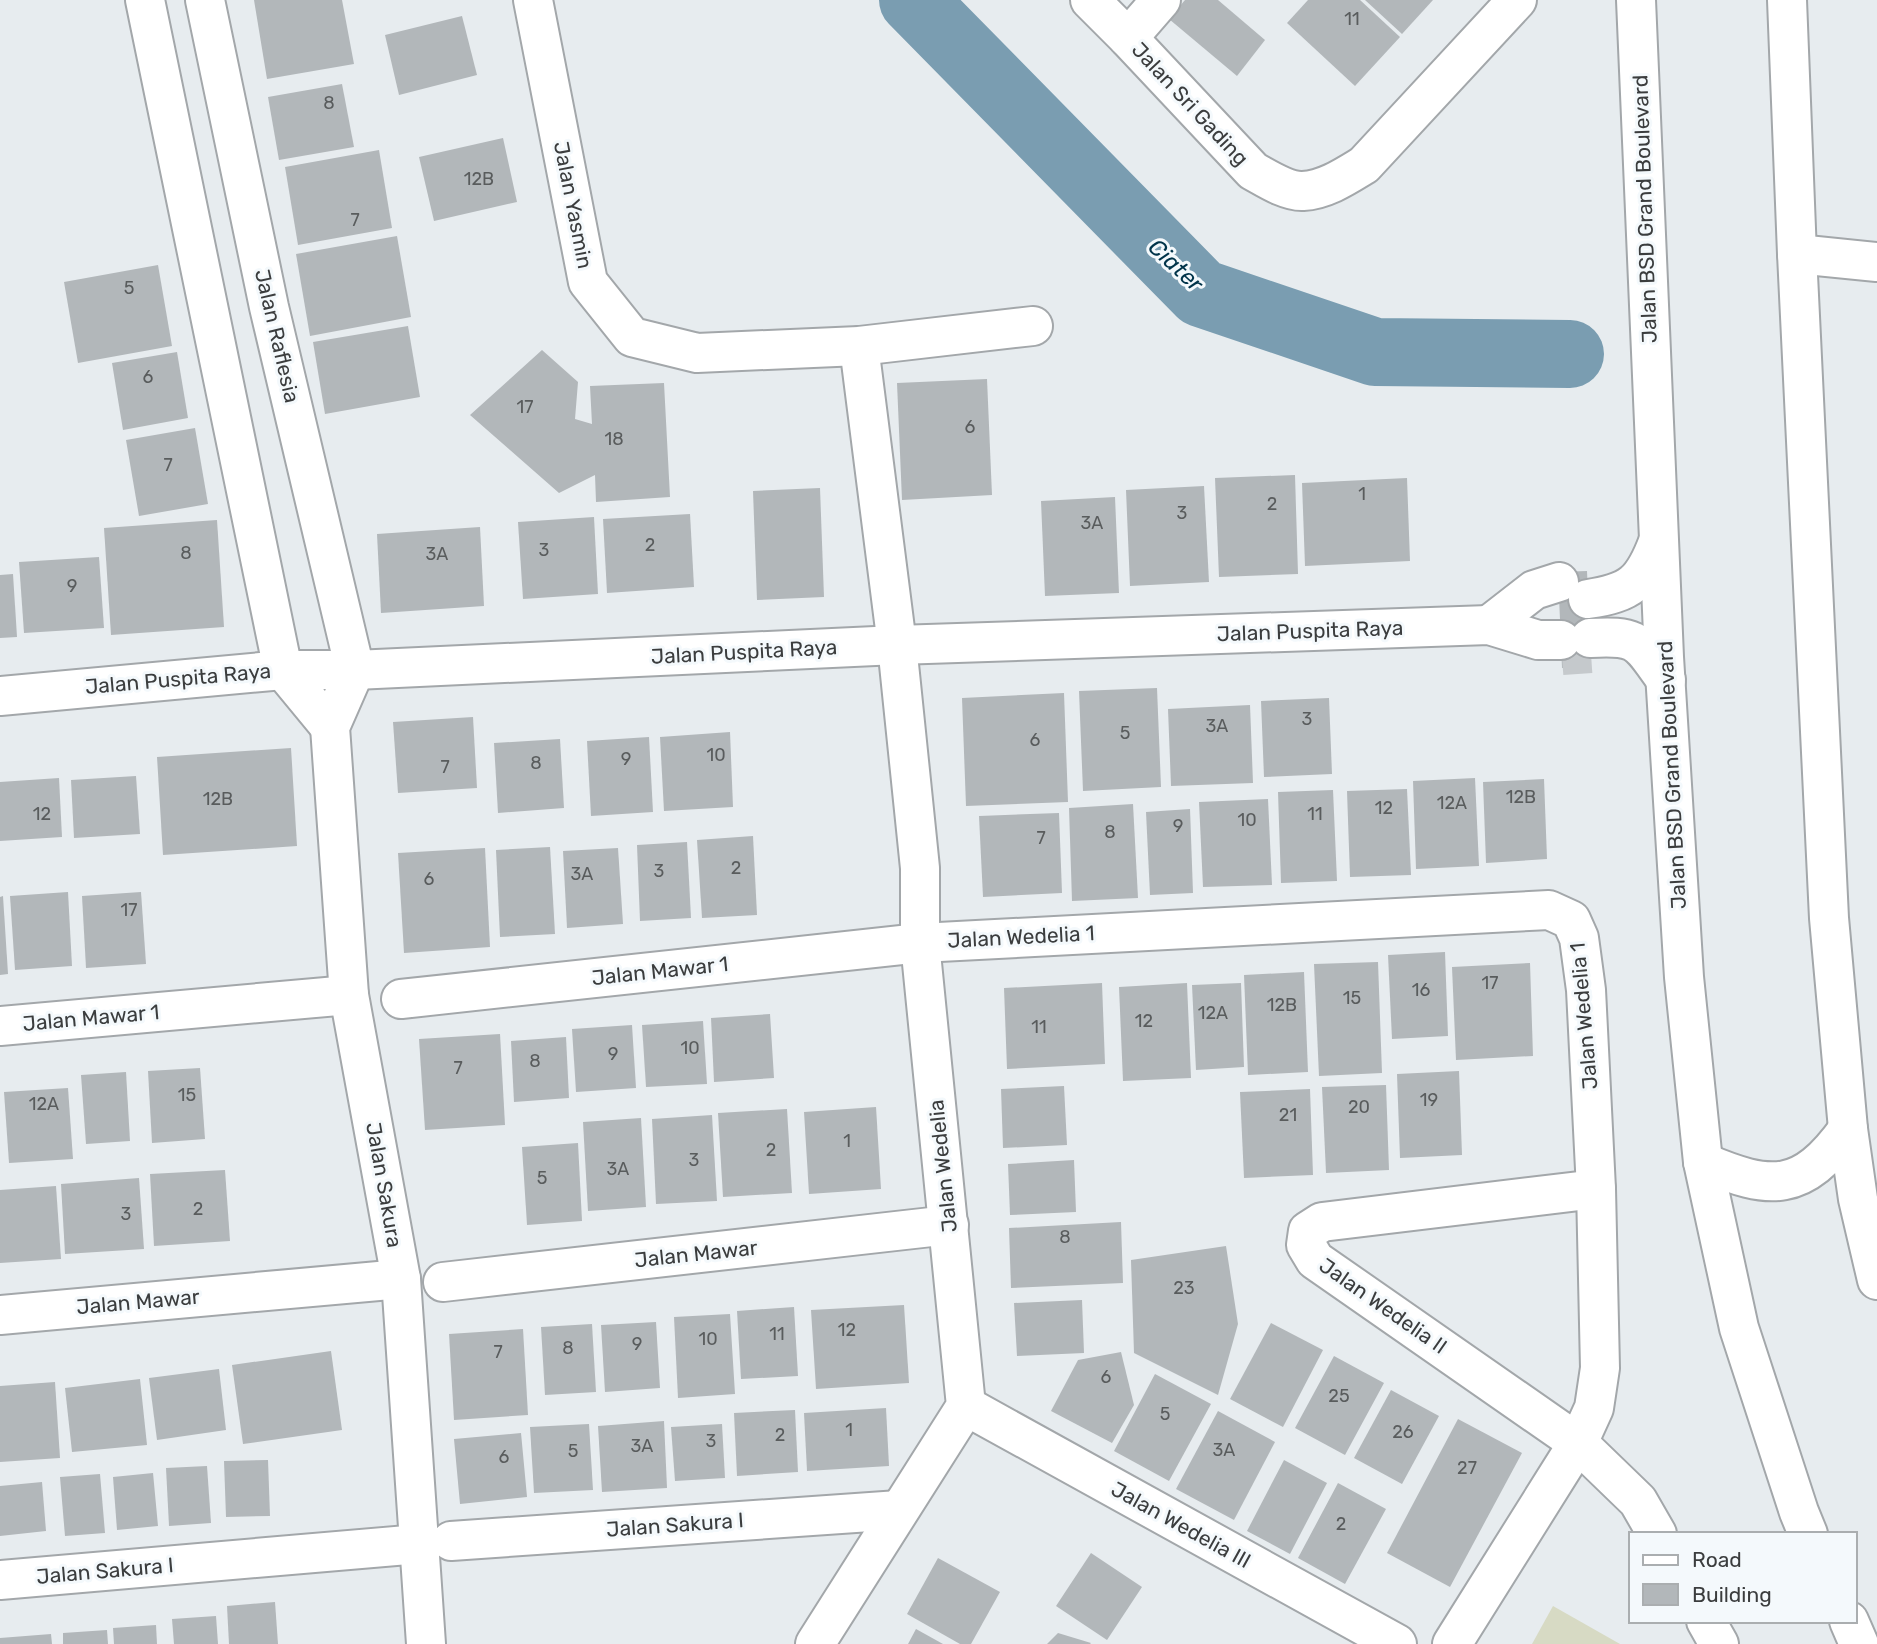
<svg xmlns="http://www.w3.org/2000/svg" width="1877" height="1644" font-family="Rubik,sans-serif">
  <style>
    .green { fill: #d7dac4 }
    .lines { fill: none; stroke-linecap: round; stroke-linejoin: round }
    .river { stroke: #7a9db1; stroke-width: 68 }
    .building { fill: #b2b7ba }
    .street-tunnel { stroke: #c5c9cc; stroke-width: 38; stroke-dasharray: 38 19; stroke-linecap: butt }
    .street-casing { stroke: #a3a7aa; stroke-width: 42 }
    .primary-casing { stroke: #a3a7aa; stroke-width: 42 }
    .street { stroke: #fff; stroke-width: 38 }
    .primary { stroke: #fff; stroke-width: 38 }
    .labels { text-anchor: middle; stroke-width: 6; stroke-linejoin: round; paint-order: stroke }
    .number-label { font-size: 18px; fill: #595c5d }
    .street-label { font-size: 21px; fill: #3b3d3e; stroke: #f4f9fc }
    .water-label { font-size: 23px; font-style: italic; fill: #01344a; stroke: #f4f9fc }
  </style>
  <rect width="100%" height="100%" fill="#e7ecef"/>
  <polygon class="green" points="1553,1606 1620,1644 1532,1644"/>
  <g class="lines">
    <polyline class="river" points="913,0 1201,293 1375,352 1570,354"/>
  </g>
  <g class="building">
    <polygon points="254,0 342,0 354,64 267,79"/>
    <polygon points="1185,0 1218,0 1265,40 1237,76 1169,19"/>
    <polygon points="1308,0 1360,0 1400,37 1355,86 1287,23"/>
    <polygon points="1365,0 1433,0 1402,34"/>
    <polygon points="462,16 477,75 399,95 385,35"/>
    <polygon points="342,84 354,147 279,160 268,97"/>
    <polygon points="503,138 517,202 434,221 419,157"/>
    <polygon points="379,150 392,228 298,245 285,167"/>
    <polygon points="397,236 411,317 310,336 296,254"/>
    <polygon points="158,265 172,346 78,363 64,282"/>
    <polygon points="408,326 420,397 325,414 313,342"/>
    <polygon points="542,350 578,382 575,419 592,424 590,386 664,383 670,497 596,502 595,475 559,493 470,415"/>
    <polygon points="177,352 188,418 123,430 112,363"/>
    <polygon points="987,379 992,495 902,500 897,383"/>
    <polygon points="195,428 208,504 139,516 126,440"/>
    <polygon points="1295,475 1298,574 1219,577 1215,478"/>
    <polygon points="1407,478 1410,561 1305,566 1302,483"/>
    <polygon points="1204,486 1209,582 1130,586 1126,490"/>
    <polygon points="820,488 824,597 757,600 753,491"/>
    <polygon points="1115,497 1119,593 1045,596 1041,501"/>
    <polygon points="690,514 694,587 607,593 603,519"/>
    <polygon points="594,517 598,594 523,599 518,522"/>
    <polygon points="217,520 224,627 111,635 104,528"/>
    <polygon points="480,527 484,606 381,613 377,534"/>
    <polygon points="99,557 104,628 24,633 19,562"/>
    <polygon points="1587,571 1591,666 1562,668 1558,572"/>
    <polygon points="13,574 17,637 0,638 0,575"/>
    <polygon points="1157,688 1161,787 1083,791 1079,691"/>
    <polygon points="1064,693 1068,802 966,806 962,698"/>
    <polygon points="1329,698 1332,774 1264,777 1261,701"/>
    <polygon points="1250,705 1253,783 1171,786 1168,709"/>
    <polygon points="473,717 477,788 398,793 393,722"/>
    <polygon points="730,732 733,807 664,811 660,737"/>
    <polygon points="649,737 653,812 591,816 587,741"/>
    <polygon points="560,739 564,808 498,813 494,743"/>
    <polygon points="291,748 297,846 163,855 157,757"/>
    <polygon points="136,776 140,834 74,838 71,780"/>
    <polygon points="59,778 62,837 0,841 0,782"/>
    <polygon points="1475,778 1479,866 1416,869 1413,781"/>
    <polygon points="1544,779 1547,859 1486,863 1483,782"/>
    <polygon points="1407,789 1411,875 1350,877 1347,791"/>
    <polygon points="1333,790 1337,881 1281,883 1278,792"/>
    <polygon points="1268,799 1272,885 1203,887 1199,802"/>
    <polygon points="1133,804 1138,898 1072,901 1069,808"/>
    <polygon points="1190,809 1193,893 1150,895 1146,812"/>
    <polygon points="1059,813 1062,893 983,897 979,816"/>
    <polygon points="753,836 757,915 702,918 697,840"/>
    <polygon points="687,842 691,918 640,921 637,845"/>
    <polygon points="550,847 555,934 500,937 496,850"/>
    <polygon points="485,848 490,947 404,953 398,853"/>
    <polygon points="618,848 623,924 567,928 563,851"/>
    <polygon points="68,892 72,966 15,970 10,896"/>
    <polygon points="141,892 146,964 86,968 82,896"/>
    <polygon points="3,896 8,974 0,975 0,897"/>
    <polygon points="1445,952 1448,1036 1392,1039 1388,955"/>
    <polygon points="1378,962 1382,1073 1319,1076 1314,964"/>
    <polygon points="1530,963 1533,1056 1456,1060 1452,967"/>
    <polygon points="1304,972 1308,1072 1248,1075 1244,975"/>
    <polygon points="1102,983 1105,1064 1007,1069 1004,988"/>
    <polygon points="1187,983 1191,1078 1123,1081 1119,987"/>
    <polygon points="1241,983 1244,1067 1196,1070 1192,985"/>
    <polygon points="770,1014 774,1078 714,1082 711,1018"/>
    <polygon points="703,1021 707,1084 646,1087 642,1025"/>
    <polygon points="632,1025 636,1088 576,1092 572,1029"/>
    <polygon points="500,1034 505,1125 425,1130 419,1039"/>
    <polygon points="566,1037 569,1098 514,1102 511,1041"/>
    <polygon points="200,1068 205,1139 152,1143 148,1071"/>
    <polygon points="1459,1071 1462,1155 1400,1158 1397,1074"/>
    <polygon points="126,1072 130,1141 86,1144 81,1075"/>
    <polygon points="1386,1085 1389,1170 1326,1173 1322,1087"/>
    <polygon points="1064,1086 1067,1145 1003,1148 1001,1089"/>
    <polygon points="68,1088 73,1159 9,1163 4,1092"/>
    <polygon points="1310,1089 1313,1175 1244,1178 1240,1092"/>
    <polygon points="876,1107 881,1189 809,1194 804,1112"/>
    <polygon points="787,1109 792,1193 723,1197 718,1113"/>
    <polygon points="712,1115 717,1201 656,1204 652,1119"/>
    <polygon points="641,1118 646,1207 588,1211 583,1122"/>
    <polygon points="578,1143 582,1221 527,1225 522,1147"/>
    <polygon points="1074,1160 1076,1212 1010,1215 1008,1164"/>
    <polygon points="225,1170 230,1241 154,1246 150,1174"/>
    <polygon points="139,1178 144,1249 65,1254 61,1184"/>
    <polygon points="56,1186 61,1259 0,1263 0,1190"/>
    <polygon points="1121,1222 1123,1283 1011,1288 1009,1228"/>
    <polygon points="1226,1246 1238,1324 1218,1395 1134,1353 1131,1260"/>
    <polygon points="1082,1300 1084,1353 1017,1356 1014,1303"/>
    <polygon points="904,1305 909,1383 816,1389 811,1310"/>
    <polygon points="794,1307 798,1376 741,1379 737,1311"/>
    <polygon points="730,1314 735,1394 678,1398 674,1317"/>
    <polygon points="656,1322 660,1388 605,1392 601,1325"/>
    <polygon points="1271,1323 1323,1350 1283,1427 1230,1399"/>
    <polygon points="592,1324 596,1392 545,1395 541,1327"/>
    <polygon points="523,1329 528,1415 454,1420 449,1334"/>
    <polygon points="331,1351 342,1430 243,1444 232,1365"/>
    <polygon points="1121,1352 1134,1405 1112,1443 1051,1411 1078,1360"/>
    <polygon points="1334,1356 1384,1383 1345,1455 1295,1428"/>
    <polygon points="219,1369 226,1430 157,1440 149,1378"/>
    <polygon points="1155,1374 1211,1404 1169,1481 1114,1451"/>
    <polygon points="140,1379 147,1445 72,1452 65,1388"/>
    <polygon points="55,1382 60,1458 0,1462 0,1386"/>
    <polygon points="1391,1390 1439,1416 1402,1484 1354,1458"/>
    <polygon points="886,1408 889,1466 807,1471 804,1413"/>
    <polygon points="795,1410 798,1472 737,1476 734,1413"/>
    <polygon points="1218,1411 1275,1442 1234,1520 1176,1489"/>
    <polygon points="1458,1419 1522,1453 1450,1587 1387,1553"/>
    <polygon points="664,1421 667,1488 602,1492 598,1426"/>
    <polygon points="589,1424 593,1490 534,1493 530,1427"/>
    <polygon points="722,1424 725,1478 675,1481 671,1427"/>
    <polygon points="521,1433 527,1497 460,1504 454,1439"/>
    <polygon points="268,1460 270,1516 226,1517 224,1461"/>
    <polygon points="1284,1460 1327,1483 1290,1554 1247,1531"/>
    <polygon points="207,1466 211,1523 169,1526 166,1468"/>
    <polygon points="153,1473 158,1526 117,1530 113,1477"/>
    <polygon points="100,1474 105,1533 65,1536 60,1477"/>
    <polygon points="42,1482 46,1531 0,1536 0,1486"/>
    <polygon points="1338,1483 1386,1509 1345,1584 1298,1558"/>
    <polygon points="1091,1553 1142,1587 1107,1640 1056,1606"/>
    <polygon points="938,1558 1000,1592 971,1644 960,1644 907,1614"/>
    <polygon points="275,1602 278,1644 229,1644 227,1606"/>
    <polygon points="216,1616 218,1644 174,1644 172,1619"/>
    <polygon points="156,1625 157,1644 114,1644 113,1628"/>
    <polygon points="916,1629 943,1644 908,1644"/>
    <polygon points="107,1630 108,1644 63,1644 63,1633"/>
    <polygon points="1058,1633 1091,1643 1090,1644 1047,1644"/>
    <polygon points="51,1634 52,1644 0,1644 0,1638"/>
  </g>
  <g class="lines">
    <polyline class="street-tunnel" points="1562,656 1591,654"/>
    <g class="street-casing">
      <g id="street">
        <polyline points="145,0 283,670 330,727"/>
        <polyline points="205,0 269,307 355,670 330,727 349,995 401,1279 426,1644"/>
        <polyline points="533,0 588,282 632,337 697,353 859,346 1033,326"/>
        <path d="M1090 0 1128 38 1253 171C1266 178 1287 192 1303 191 1325 190 1346 176 1364 165L1517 0"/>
        <polyline points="1128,38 1161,0"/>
        <polyline points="1797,254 1877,262"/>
        <path d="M1588 599C1631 593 1643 582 1658 542"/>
        <polyline points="1489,625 1534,590 1559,582"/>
        <path d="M1590 638C1640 635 1638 642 1666 680"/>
        <polyline points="0,696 283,670 355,670 897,645 1489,625 1538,640 1561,640"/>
        <polyline points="401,999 920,943 1549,910 1571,920 1579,938 1586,990 1596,1189 1600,1368 1594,1408 1578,1443 1452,1644"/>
        <polyline points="0,1026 349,995"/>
        <polyline points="1596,1189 1322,1222 1308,1231 1306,1245 1315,1260 1578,1443 1638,1501 1657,1534"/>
        <polyline points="443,1282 949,1225"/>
        <polyline points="0,1315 401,1279"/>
        <polyline points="966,1406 1397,1644"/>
        <polyline points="451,1541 899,1510"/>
        <polyline points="0,1580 419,1544"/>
        <polyline points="1706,1621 1719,1644"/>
        <polyline points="815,1644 966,1406 920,943 920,868 897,645 859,346"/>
      </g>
    </g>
    <g class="primary-casing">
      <g id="primary">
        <polyline points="1636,0 1664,657 1684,977 1703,1162 1739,1328 1799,1512 1808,1534"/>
        <polyline points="1787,0 1797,254 1829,918 1848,1129 1858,1199 1877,1280"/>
        <path d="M1703 1162C1771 1191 1802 1193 1848 1129"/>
        <polyline points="1849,1621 1859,1644"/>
      </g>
    </g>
    <use href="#street" class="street"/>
    <use href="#primary" class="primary"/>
  </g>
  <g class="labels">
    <g class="number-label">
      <text x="1352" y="25">11</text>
      <text x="329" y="109">8</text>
      <text x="479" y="185">12B</text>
      <text x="355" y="226">7</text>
      <text x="129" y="294">5</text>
      <text x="148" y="383">6</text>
      <text x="525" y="413">17</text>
      <text x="970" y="433">6</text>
      <text x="614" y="445">18</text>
      <text x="168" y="471">7</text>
      <text x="1362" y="500">1</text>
      <text x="1272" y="510">2</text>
      <text x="1182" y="519">3</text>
      <text x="1092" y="529">3A</text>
      <text x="650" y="551">2</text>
      <text x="544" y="556">3</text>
      <text x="186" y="559">8</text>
      <text x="437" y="560">3A</text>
      <text x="72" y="592">9</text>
      <text x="1307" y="725">3</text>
      <text x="1217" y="732">3A</text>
      <text x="1125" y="739">5</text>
      <text x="1035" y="746">6</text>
      <text x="716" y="761">10</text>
      <text x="626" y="765">9</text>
      <text x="536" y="769">8</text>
      <text x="445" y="773">7</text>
      <text x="1521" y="803">12B</text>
      <text x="218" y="805">12B</text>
      <text x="1452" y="809">12A</text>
      <text x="1384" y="814">12</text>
      <text x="42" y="820">12</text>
      <text x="1315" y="820">11</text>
      <text x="1247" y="826">10</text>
      <text x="1178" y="832">9</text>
      <text x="1110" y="838">8</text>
      <text x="1041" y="844">7</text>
      <text x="736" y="874">2</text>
      <text x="659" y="877">3</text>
      <text x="582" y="880">3A</text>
      <text x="429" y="885">6</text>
      <text x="129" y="916">17</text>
      <text x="1490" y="989">17</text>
      <text x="1421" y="996">16</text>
      <text x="1352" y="1004">15</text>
      <text x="1282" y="1011">12B</text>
      <text x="1213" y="1019">12A</text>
      <text x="1144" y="1027">12</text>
      <text x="1039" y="1033">11</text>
      <text x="690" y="1054">10</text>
      <text x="613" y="1060">9</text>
      <text x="535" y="1067">8</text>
      <text x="458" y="1074">7</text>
      <text x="187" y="1101">15</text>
      <text x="1429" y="1106">19</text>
      <text x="44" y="1110">12A</text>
      <text x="1359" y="1113">20</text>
      <text x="1288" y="1121">21</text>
      <text x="847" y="1147">1</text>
      <text x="771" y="1156">2</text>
      <text x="694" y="1166">3</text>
      <text x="618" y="1175">3A</text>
      <text x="542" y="1184">5</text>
      <text x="198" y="1215">2</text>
      <text x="126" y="1220">3</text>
      <text x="1065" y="1243">8</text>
      <text x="1184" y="1294">23</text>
      <text x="847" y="1336">12</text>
      <text x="777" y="1340">11</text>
      <text x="708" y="1345">10</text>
      <text x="637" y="1350">9</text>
      <text x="568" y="1354">8</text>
      <text x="498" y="1358">7</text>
      <text x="1106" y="1383">6</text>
      <text x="1339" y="1402">25</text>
      <text x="1165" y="1420">5</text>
      <text x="849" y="1436">1</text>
      <text x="1403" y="1438">26</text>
      <text x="780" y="1441">2</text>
      <text x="711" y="1447">3</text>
      <text x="642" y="1452">3A</text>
      <text x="1224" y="1456">3A</text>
      <text x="573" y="1457">5</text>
      <text x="504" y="1463">6</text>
      <text x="1467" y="1474">27</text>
      <text x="1341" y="1530">2</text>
    </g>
    <g class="street-label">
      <text transform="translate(1190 104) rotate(47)" y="7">Jalan Sri Gading</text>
      <text transform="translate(573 205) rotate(79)" y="7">Jalan Yasmin</text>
      <text transform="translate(1645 209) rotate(-92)" y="7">Jalan BSD Grand Boulevard</text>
      <text transform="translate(277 336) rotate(77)" y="7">Jalan Raflesia</text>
      <text transform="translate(1310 631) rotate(-2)" y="7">Jalan Puspita Raya</text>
      <text transform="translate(744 652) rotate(-3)" y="7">Jalan Puspita Raya</text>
      <text transform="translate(178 679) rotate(-5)" y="7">Jalan Puspita Raya</text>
      <text transform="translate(1672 775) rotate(-93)" y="7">Jalan BSD Grand Boulevard</text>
      <text transform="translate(1021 937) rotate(-3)" y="7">Jalan Wedelia 1</text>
      <text transform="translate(660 971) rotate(-6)" y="7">Jalan Mawar 1</text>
      <text transform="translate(1584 1016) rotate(-95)" y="7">Jalan Wedelia 1</text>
      <text transform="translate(91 1018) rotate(-5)" y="7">Jalan Mawar 1</text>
      <text transform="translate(943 1166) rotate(-96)" y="7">Jalan Wedelia</text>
      <text transform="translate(384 1185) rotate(80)" y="7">Jalan Sakura</text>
      <text transform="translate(696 1254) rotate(-6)" y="7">Jalan Mawar</text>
      <text transform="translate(138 1302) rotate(-5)" y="7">Jalan Mawar</text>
      <text transform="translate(1383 1306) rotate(35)" y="7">Jalan Wedelia II</text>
      <text transform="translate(675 1525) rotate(-4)" y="7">Jalan Sakura I</text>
      <text transform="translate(1181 1525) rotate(29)" y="7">Jalan Wedelia III</text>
      <text transform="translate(105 1571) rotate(-5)" y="7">Jalan Sakura I</text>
    </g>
    <g class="water-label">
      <text transform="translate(1176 265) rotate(43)" y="8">Ciater</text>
    </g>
  </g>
  <rect x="1629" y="1532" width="228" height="91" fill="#f4f9fc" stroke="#aaaeb0" stroke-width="2"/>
  <rect x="1643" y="1555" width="35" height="10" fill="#ffffff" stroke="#aaaeb0" stroke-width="2"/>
  <text x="1692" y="1567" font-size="21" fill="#3b3d3e">Road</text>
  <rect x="1643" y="1584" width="35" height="21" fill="#b2b7ba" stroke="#aaaeb0" stroke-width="2"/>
  <text x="1692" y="1602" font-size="21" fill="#3b3d3e">Building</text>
</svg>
